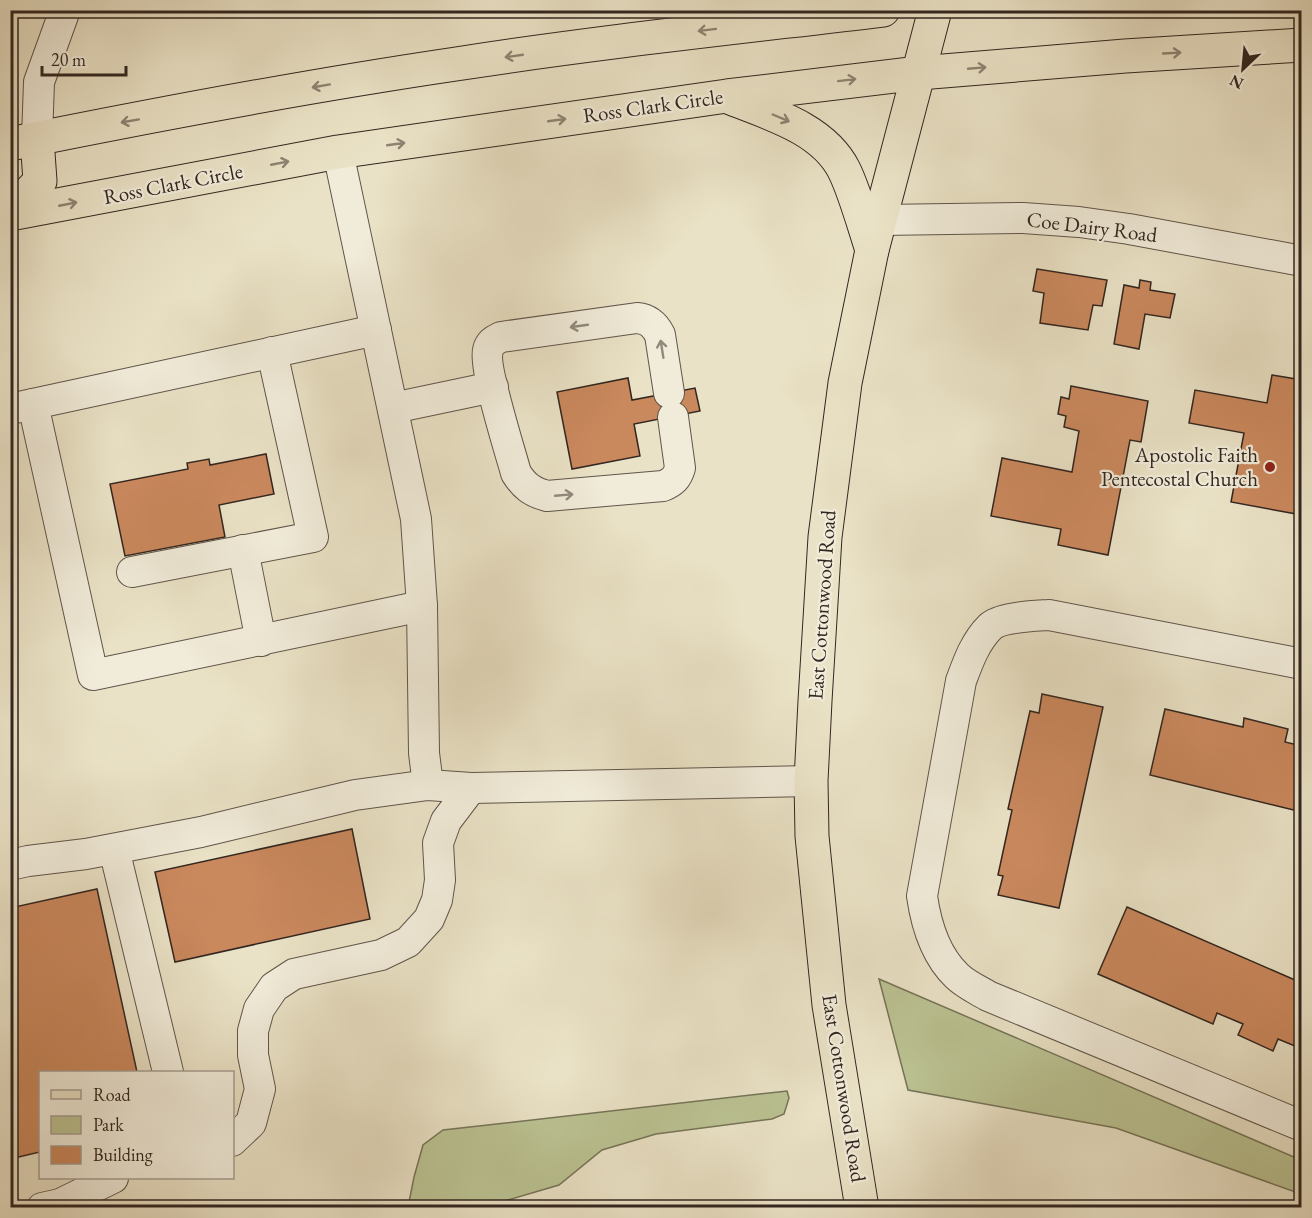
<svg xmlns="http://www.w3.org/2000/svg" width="1312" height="1218" font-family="'EB Garamond',serif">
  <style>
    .green { fill: #bbc292; stroke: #767459; stroke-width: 1.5 }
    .building { fill: #ca885d; stroke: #322620; stroke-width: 1.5 }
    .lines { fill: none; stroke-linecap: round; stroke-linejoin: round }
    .minor-casing { stroke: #60554a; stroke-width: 32 }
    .major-casing { stroke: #322620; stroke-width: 35 }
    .highway-casing { stroke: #322620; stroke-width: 35 }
    .minor { stroke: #f1ecda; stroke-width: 30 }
    .major { stroke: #eae2c6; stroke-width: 33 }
    .highway { stroke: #eae2c6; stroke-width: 33 }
    .oneway { stroke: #8e8473 }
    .oneway2 { stroke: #92897d }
    .poi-dot { fill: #8f2418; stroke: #f1ecda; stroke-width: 2 }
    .labels { text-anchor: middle; stroke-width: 4.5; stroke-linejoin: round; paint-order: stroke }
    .street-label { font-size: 21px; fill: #322620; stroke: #f1ecda }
    .poi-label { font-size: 21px; fill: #322620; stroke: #f1ecda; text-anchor: end }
  </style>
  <rect width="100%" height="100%" fill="#eae2c6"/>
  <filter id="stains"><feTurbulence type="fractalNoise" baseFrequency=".00333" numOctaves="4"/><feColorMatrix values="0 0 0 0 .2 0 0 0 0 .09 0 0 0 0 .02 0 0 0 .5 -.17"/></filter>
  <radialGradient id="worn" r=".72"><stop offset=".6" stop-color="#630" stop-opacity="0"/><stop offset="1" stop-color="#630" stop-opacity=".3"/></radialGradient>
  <g class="green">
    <polygon points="879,979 1301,1160 1301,1194 1116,1128 908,1090"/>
    <polygon points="787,1091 789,1098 784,1114 772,1119 656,1134 602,1150 559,1185 484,1207 408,1207 414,1177 423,1145 443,1130"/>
  </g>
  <g class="building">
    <polygon points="1037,269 1107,280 1102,306 1093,305 1088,330 1040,323 1044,293 1033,291"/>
    <polygon points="1140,280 1151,282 1150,290 1175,294 1170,318 1145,314 1139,349 1114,344 1124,285 1139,288"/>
    <polygon points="1272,375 1302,380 1302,515 1231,502 1244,433 1189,423 1195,390 1267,403"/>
    <polygon points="628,378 632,400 695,388 700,411 634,424 640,456 572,469 557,392"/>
    <polygon points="1071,386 1148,401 1141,442 1130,440 1108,555 1058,545 1061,529 991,516 1002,458 1072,472 1079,431 1064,427 1066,416 1058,414 1061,397 1069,399"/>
    <polygon points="266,454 274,494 219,505 225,537 125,556 110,484 188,469 187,463 209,459 210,465"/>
    <polygon points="1042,694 1103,707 1059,908 998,895 1003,876 998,875 1012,810 1008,809 1030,711 1039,713"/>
    <polygon points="1165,709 1243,727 1244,718 1288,729 1285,742 1302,746 1302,812 1150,775"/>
    <polygon points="352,829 370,919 175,962 155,872"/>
    <polygon points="97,889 137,1072 40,1072 40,1152 10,1159 10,908"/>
    <polygon points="1127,907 1302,983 1302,1032 1295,1046 1278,1039 1273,1051 1238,1035 1243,1024 1217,1013 1213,1024 1098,974"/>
  </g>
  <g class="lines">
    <g class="minor-casing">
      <g id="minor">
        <polyline points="37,139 39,82 65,10"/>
        <polyline points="338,152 416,519 422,606 424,753 428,785"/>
        <polyline points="881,220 1023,218 1079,222 1129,229 1302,261"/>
        <path d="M669 393 660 335C655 325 649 319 637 318L501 337C495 340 490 342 488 350 483 366 510 451 516 473 524 486 532 492 547 496L663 486C673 482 677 478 680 468L673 417"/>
        <polyline points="33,404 93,675 422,606"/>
        <polyline points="393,408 493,387"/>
        <polyline points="10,409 376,330"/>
        <polyline points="243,550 261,641"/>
        <polyline points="132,572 313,537 272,352"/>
        <path d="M1302 664 1049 615C1035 616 1000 617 990 627 975 642 968 662 961 681L922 896C926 924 935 955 957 976 965 984 978 990 988 996L1302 1126"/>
        <polyline points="114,849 168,1072"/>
        <polyline points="10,865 28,861 86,854 201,832 355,795 428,785 471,788 811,781"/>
        <polyline points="232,1141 251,1123 260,1089 253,1055 253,1031 259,1009 274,987 294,974 381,955 408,942 429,919 437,900 440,880 438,843 446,821 471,788"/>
        <polyline points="42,1208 60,1204 113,1178"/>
      </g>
    </g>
    <g class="major-casing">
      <polyline id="major" points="862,1208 829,1005 812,836 811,781 815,701 825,537 845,383 872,250 935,10"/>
    </g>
    <g class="highway-casing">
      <g id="highway">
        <path d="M728 97C768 113 823 128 844 170 855 192 864 226 872 250"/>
        <path d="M10 144C158 114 307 86 456 64 598 42 741 27 883 10"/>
        <polyline points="10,213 40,181 37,139"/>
        <polyline points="10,214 338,152 727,96 919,73 1125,56 1302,45"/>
      </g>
    </g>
    <use href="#minor" class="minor"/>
    <use href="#major" class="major"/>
    <use href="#highway" class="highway"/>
  </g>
  <defs><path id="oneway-shaft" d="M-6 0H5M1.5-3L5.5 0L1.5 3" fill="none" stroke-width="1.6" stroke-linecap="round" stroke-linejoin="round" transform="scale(1.5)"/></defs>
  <g class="oneway">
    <use href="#oneway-shaft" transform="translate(707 30) rotate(173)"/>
    <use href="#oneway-shaft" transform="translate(1172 53) rotate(-3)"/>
    <use href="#oneway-shaft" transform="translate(514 56) rotate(172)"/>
    <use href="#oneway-shaft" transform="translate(977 68) rotate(-5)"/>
    <use href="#oneway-shaft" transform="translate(847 80) rotate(-7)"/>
    <use href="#oneway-shaft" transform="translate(321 86) rotate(170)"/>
    <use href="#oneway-shaft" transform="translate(781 118) rotate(23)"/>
    <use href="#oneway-shaft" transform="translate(557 120) rotate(-8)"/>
    <use href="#oneway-shaft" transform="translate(130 121) rotate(170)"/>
    <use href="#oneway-shaft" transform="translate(396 144) rotate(-8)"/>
    <use href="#oneway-shaft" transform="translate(280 163) rotate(-11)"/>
    <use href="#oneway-shaft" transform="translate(68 204) rotate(-11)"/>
  </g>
  <g class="oneway2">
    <use href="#oneway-shaft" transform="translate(579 326) rotate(172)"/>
    <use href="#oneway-shaft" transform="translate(662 349) rotate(-99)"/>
    <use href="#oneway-shaft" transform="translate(564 495) rotate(-5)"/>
  </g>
  <circle class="poi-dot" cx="1270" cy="467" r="6"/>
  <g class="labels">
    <g class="street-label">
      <text transform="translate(653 106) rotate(-8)" y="7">Ross Clark Circle</text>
      <text transform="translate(173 184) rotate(-11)" y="7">Ross Clark Circle</text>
      <text transform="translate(1092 227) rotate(7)" y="7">Coe Dairy Road</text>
      <text transform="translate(822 605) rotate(-86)" y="7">East Cottonwood Road</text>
      <text transform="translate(844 1088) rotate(81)" y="7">East Cottonwood Road</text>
    </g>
    <g class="poi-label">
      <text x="1258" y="462">Apostolic Faith<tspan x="1258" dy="24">Pentecostal Church</tspan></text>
    </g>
  </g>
  <rect width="1312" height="1218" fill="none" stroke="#eae2c6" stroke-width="36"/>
  <rect x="12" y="12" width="1288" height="1194" fill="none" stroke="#322620" stroke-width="3"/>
  <rect x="18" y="18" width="1276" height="1182" fill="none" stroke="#322620" stroke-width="1.5"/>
  <rect x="39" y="1071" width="195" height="108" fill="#f1ecda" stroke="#a59d90" stroke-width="1.5"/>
  <rect x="51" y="1090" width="30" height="9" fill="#eae2c6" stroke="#a59d90" stroke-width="1.5"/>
  <text x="93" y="1101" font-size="18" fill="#322620">Road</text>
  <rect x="51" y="1116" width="30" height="18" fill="#bbc292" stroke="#a59d90" stroke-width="1.5"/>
  <text x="93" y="1131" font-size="18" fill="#322620">Park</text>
  <rect x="51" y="1146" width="30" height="18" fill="#ca885d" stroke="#a59d90" stroke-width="1.5"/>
  <text x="93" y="1161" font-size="18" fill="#322620">Building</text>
  <g transform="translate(1243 69) rotate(206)" stroke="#f1ecda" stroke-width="4.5" paint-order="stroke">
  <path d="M0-4.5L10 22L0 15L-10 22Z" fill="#322620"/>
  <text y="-9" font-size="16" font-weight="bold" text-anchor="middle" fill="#322620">N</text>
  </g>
  <path d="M42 66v9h84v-9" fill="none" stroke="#322620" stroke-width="3"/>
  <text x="51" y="66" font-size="18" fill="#322620" stroke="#f1ecda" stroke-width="4.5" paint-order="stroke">20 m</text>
  <rect width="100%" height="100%" filter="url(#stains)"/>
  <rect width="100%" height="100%" fill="url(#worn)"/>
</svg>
